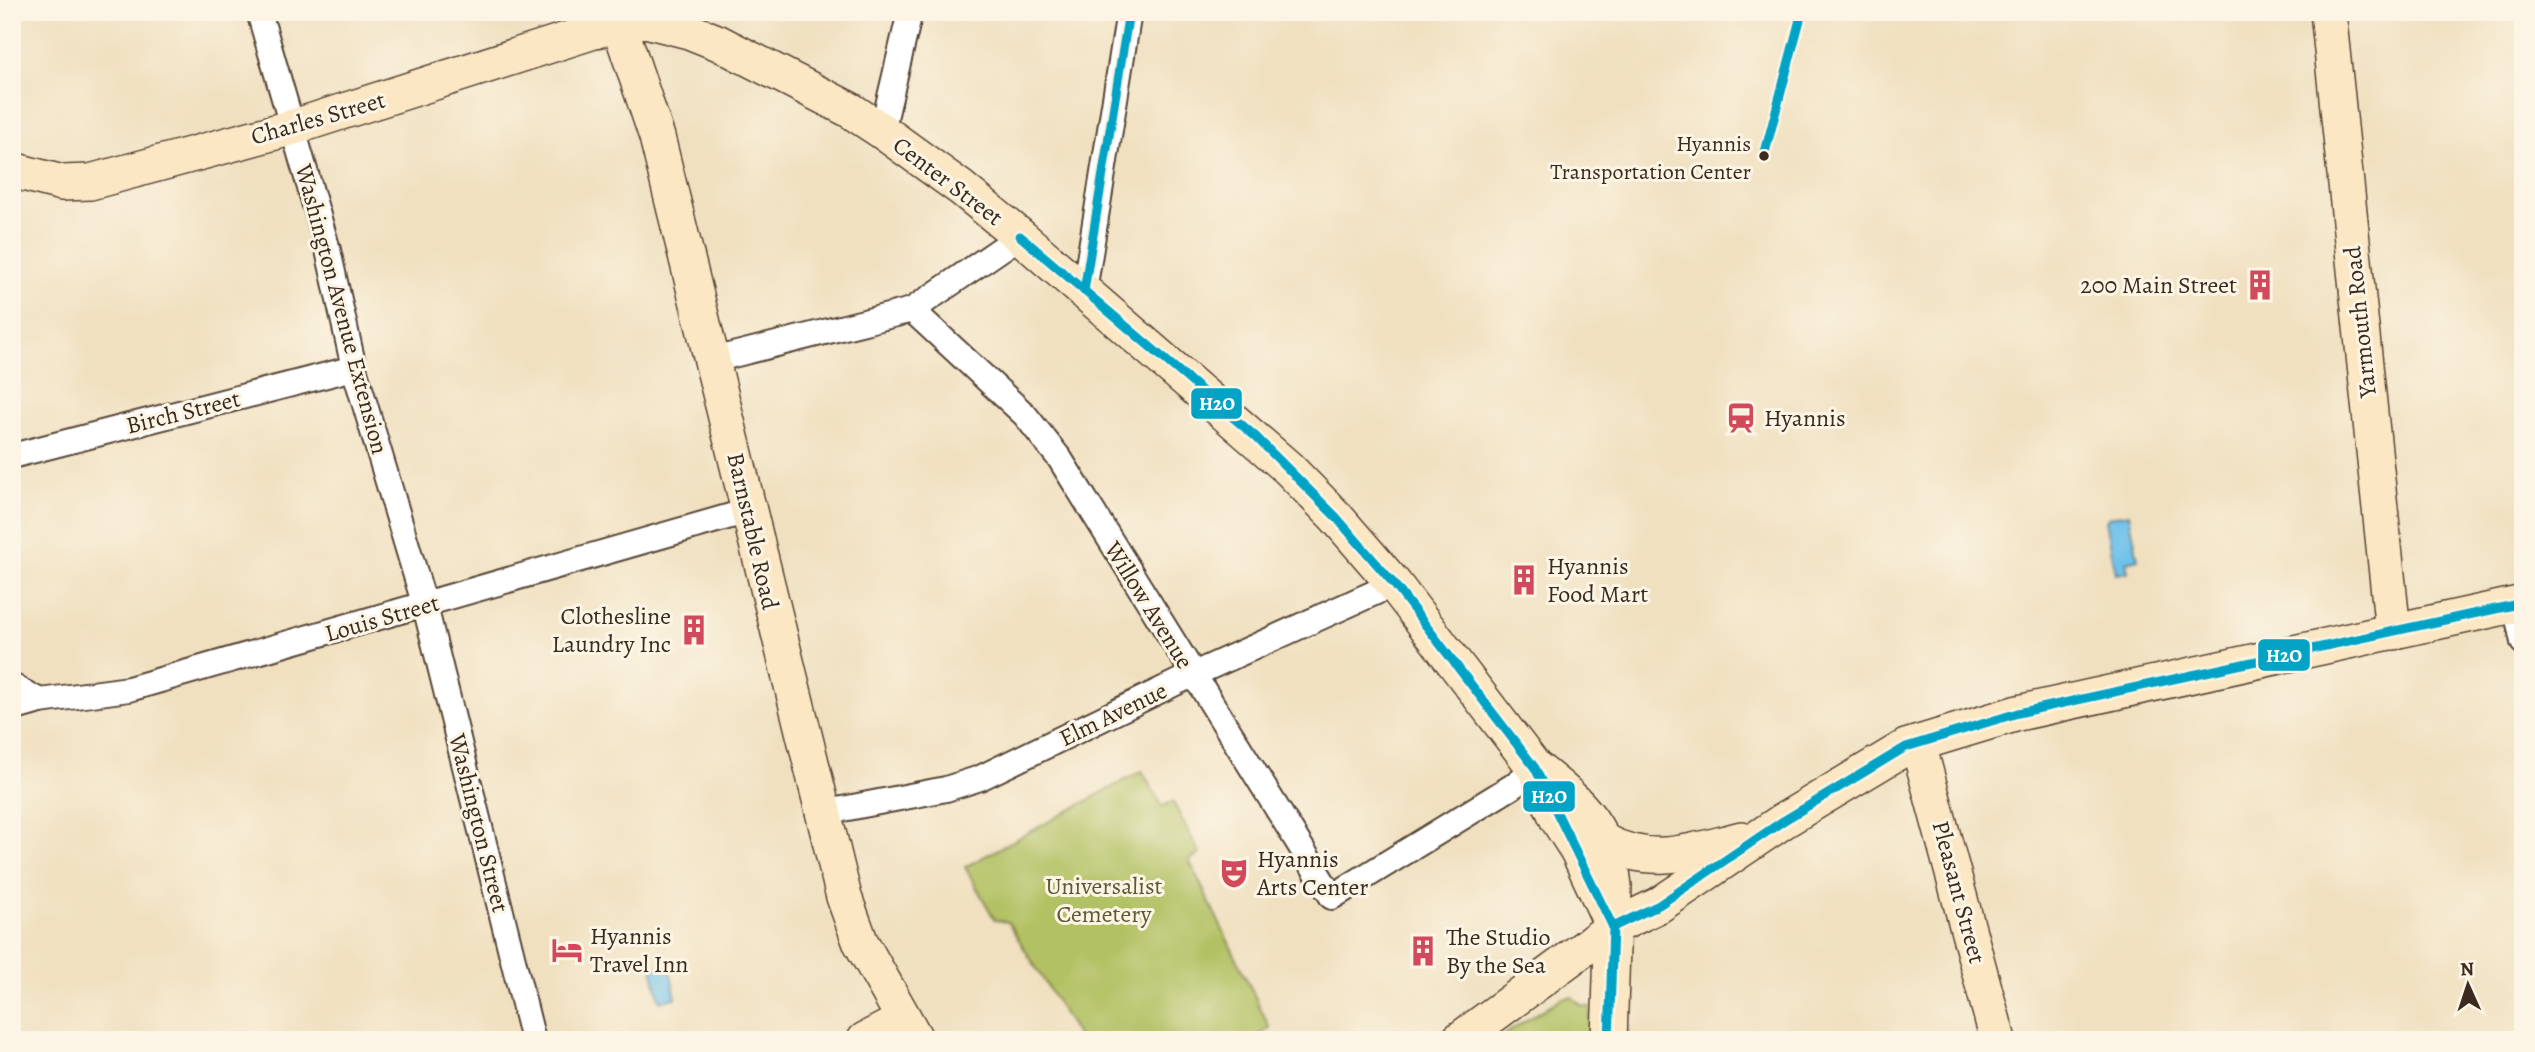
<svg xmlns="http://www.w3.org/2000/svg" width="2535" height="1052" font-family="Alegreya,serif">
  <style>
    .green { fill: #b2c163; stroke: #767640; stroke-width: 2 }
    .water { fill: #6ec2ea; stroke: #547684; stroke-width: 2 }
    .lines { fill: none; stroke-linecap: round; stroke-linejoin: round }
    .street-casing { stroke: #564536; stroke-width: 28 }
    .secondary-casing { stroke: #564536; stroke-width: 38 }
    .street { stroke: #fff; stroke-width: 24 }
    .secondary { stroke: #fbe7c3; stroke-width: 35 }
    .bus-1-casing { stroke: #fcf5e5; stroke-width: 14 }
    .bus-1 { stroke: #03a3c5; stroke-width: 9 }
    .bus-dot { fill: #3b2a1e; stroke: #fcf5e5; stroke-width: 2.5 }
    .labels { text-anchor: middle; stroke-width: 6; stroke-linejoin: round; paint-order: stroke }
    .bus-label { font-size: 22px; fill: #3b2a1e; stroke: #fcf5e5; text-anchor: end }
    .street-label { font-size: 24px; fill: #3b2a1e; stroke: #fcf5e5 }
    .poi-label { font-size: 24px; fill: #3b2a1e; stroke: #fcf5e5; text-anchor: start }
    .park-label { font-size: 24px; fill: #5f5733; stroke: #fcf5e5 }
    .line-badge { stroke: #fcf5e5; stroke-width: 2.5 }
    .badge-label { font-size: 19px; text-anchor: middle; font-weight: bold; fill: #fff }
  </style>
  <rect width="100%" height="100%" fill="#fcf5e5"/>
  <filter id="ink" filterUnits="userSpaceOnUse"><feTurbulence type="fractalNoise" baseFrequency=".0143" numOctaves="2"/><feDisplacementMap in="SourceGraphic" scale="14" xChannelSelector="R" yChannelSelector="G"/><feConvolveMatrix kernelMatrix="1 2 1 2 8 2 1 2 1" color-interpolation-filters="sRGB"/></filter>
  <filter id="wash" filterUnits="userSpaceOnUse"><feTurbulence type="fractalNoise" baseFrequency=".00686" numOctaves="4" result="noise"/><feDisplacementMap in="SourceGraphic" scale="28" xChannelSelector="R" yChannelSelector="G"/><feGaussianBlur stdDeviation="1.57" result="paint"/><feColorMatrix in="noise" values="0 0 0 0 0 0 0 0 0 0 0 0 0 0 0 0 0 1.4 0 .05"/><feComposite in="paint" operator="in"/></filter>
  <g filter="url(#wash)">
    <rect width="100%" height="100%" fill="#f0e0c0"/>
    <g class="green">
      <polygon points="1142,771 1162,806 1173,802 1200,854 1189,860 1270,1028 1252,1040 1080,1040 1008,922 995,920 965,867"/>
      <polygon points="1572,997 1582,1006 1590,1007 1590,1040 1496,1040 1560,999"/>
    </g>
    <g class="water">
      <polygon points="2129,514 2138,559 2126,562 2128,572 2116,574 2106,521 2108,517"/>
      <polygon points="669,965 676,998 660,1001 652,968"/>
    </g>
  </g>
  <g filter="url(#ink)">
    <g class="lines">
      <g class="street-casing">
        <g id="street">
          <polyline points="259,12 328,250 354,368 425,606 533,1040"/>
          <polyline points="882,131 910,12"/>
          <polyline points="1084,291 1129,12"/>
          <polyline points="912,310 1020,236"/>
          <polyline points="713,360 912,310 1025,415 1060,459 1332,897 1513,786 1535,768"/>
          <polyline points="12,456 354,368"/>
          <polyline points="2515,604 2523,642"/>
          <polyline points="12,686 40,701"/>
          <polyline points="12,709 40,701 129,689 748,511"/>
          <polyline points="822,813 946,789 980,778 1192,675 1394,584"/>
        </g>
      </g>
      <g class="secondary-casing">
        <g id="secondary">
          <polyline points="615,12 657,137 844,897 860,941 916,1040"/>
          <polyline points="2328,12 2393,632"/>
          <polyline points="12,170 62,183 90,182 294,127 619,23 646,20 689,31 719,43 850,110 882,131 961,188 1020,236 1288,468 1336,517 1394,584 1535,768 1557,818 1578,851 1613,927"/>
          <polyline points="1918,744 1998,1040"/>
          <path d="M1538 770C1581 804 1608 828 1614 886L1609 1040"/>
          <path d="M1605 842C1652 867 1694 851 1742 839"/>
          <polyline points="865,1040 903,1020"/>
          <polyline points="1459,1040 1613,927 1659,905 1783,821 1906,747 2018,713 2523,603"/>
        </g>
      </g>
      <use href="#street" class="street"/>
      <use href="#secondary" class="secondary"/>
      <g class="bus-1-casing">
        <g id="bus-1">
          <polyline points="1764,156 1802,12"/>
          <polyline points="1020,236 1256,437 1336,517 1394,584 1535,768 1613,927 1609,1040"/>
          <polyline points="1084,291 1129,12"/>
          <polyline points="1613,927 1659,905 1783,821 1906,747 2018,713 2523,603"/>
        </g>
      </g>
      <use href="#bus-1" class="bus-1"/>
    </g>
  </g>
  <defs>
    <g id="building-bare" transform="scale(2.415)"><path d="M-4-6H4V6H1V3H-1V6H-4ZM-2.5-4.3h1.7v1.8h-1.7ZM.8-4.3h1.7v1.8H.8ZM-2.5-1h1.7V.8h-1.7ZM.8-1h1.7V.8H.8Z" fill="#d1495b" stroke="#fcf5e5" stroke-width="2.5" paint-order="stroke"/></g>
    <g id="station-bare" transform="scale(2.415)"><path d="M-3-6H3Q5-6 5-4V2Q5 4 3 4L4.5 6H3L1.5 4h-3L-3 6H-4.5L-3 4Q-5 4-5 2V-4Q-5-6-3-6ZM-3.5-4v3h7v-3ZM-3.5 1v1.5H-2V1ZM2 1v1.5H3.5V1Z" fill="#d1495b" stroke="#fcf5e5" stroke-width="2.5" paint-order="stroke"/></g>
    <g id="theatre-bare" transform="scale(2.415)"><path d="M-5-5.5Q0-4 5-5.5V0Q5 5 0 6Q-5 5-5 0ZM-3.3-2.5H-1v1.5H-3.3ZM1-2.5H3.3v1.5H1ZM-2.8 1Q0 5.5 2.8 1Z" fill="#d1495b" stroke="#fcf5e5" stroke-width="2.5" paint-order="stroke"/></g>
    <g id="hotel-bare" transform="scale(2.415)"><path d="M-6-4.5h1.5V1H6V5H4.5V3h-9V5H-6ZM-4 0a1.8 1.8 0 1 1 3.6 0ZM.5 0V-2.5h3Q6-2.5 6 0Z" fill="#d1495b" stroke="#fcf5e5" stroke-width="2.5" paint-order="stroke"/></g>
  </defs>
  <g fill-rule="evenodd">
    <use href="#building-bare" x="2260" y="285"/>
    <use href="#station-bare" x="1741" y="418"/>
    <use href="#building-bare" x="1524" y="580"/>
    <use href="#building-bare" x="694" y="630"/>
    <use href="#theatre-bare" x="1234" y="873"/>
    <use href="#hotel-bare" x="567" y="950"/>
    <use href="#building-bare" x="1423" y="951"/>
  </g>
  <circle class="bus-dot" cx="1764" cy="156" r="6"/>
  <g class="labels">
    <g class="bus-label">
      <text x="1751" y="151">Hyannis<tspan x="1751" dy="28">Transportation Center</tspan></text>
    </g>
    <g class="street-label">
      <text transform="translate(318 118) rotate(-16)" y="8">Charles Street</text>
      <text transform="translate(948 181) rotate(37)" y="8">Center Street</text>
      <text transform="translate(342 309) rotate(75)" y="8">Washington Avenue Extension</text>
      <text transform="translate(2360 322) rotate(-96)" y="8">Yarmouth Road</text>
      <text transform="translate(183 412) rotate(-14)" y="8">Birch Street</text>
      <text transform="translate(753 531) rotate(77)" y="8">Barnstable Road</text>
      <text transform="translate(1149 605) rotate(58)" y="8">Willow Avenue</text>
      <text transform="translate(382 618) rotate(-16)" y="8">Louis Street</text>
      <text transform="translate(1113 714) rotate(-26)" y="8">Elm Avenue</text>
      <text transform="translate(479 823) rotate(76)" y="8">Washington Street</text>
      <text transform="translate(1959 892) rotate(75)" y="8">Pleasant Street</text>
    </g>
    <g class="poi-label">
      <text x="2237" y="293" text-anchor="end">200 Main Street</text>
      <text x="1764" y="426">Hyannis</text>
      <text x="1547" y="574">Hyannis<tspan x="1547" dy="28">Food Mart</tspan></text>
      <text x="671" y="624" text-anchor="end">Clothesline<tspan x="671" dy="28">Laundry Inc</tspan></text>
      <text x="1257" y="867">Hyannis<tspan x="1257" dy="28">Arts Center</tspan></text>
      <text x="590" y="944">Hyannis<tspan x="590" dy="28">Travel Inn</tspan></text>
      <text x="1446" y="945">The Studio<tspan x="1446" dy="28">By the Sea</tspan></text>
    </g>
    <g class="park-label">
      <text x="1104" y="894">Universalist<tspan x="1104" dy="28">Cemetery</tspan></text>
    </g>
  </g>
  <g class="line-badge">
    <rect x="1190" y="387" width="53" height="33" rx="7" fill="#03a3c5"/>
    <rect x="2257" y="638" width="54" height="34" rx="7" fill="#03a3c5"/>
    <rect x="1522" y="780" width="54" height="33" rx="7" fill="#03a3c5"/>
  </g>
  <g class="badge-label">
    <text x="1217" y="410">H2O</text>
    <text x="2284" y="662">H2O</text>
    <text x="1549" y="803">H2O</text>
  </g>
  <rect width="2535" height="1052" fill="none" stroke="#fcf5e5" stroke-width="42"/>
  <g transform="translate(2468 985) rotate(357)" stroke="#fcf5e5" stroke-width="5" paint-order="stroke">
  <path d="M0-5L12 26L0 18L-12 26Z" fill="#3b2a1e"/>
  <text y="-10" font-size="19" font-weight="bold" text-anchor="middle" fill="#3b2a1e">N</text>
  </g>
</svg>
